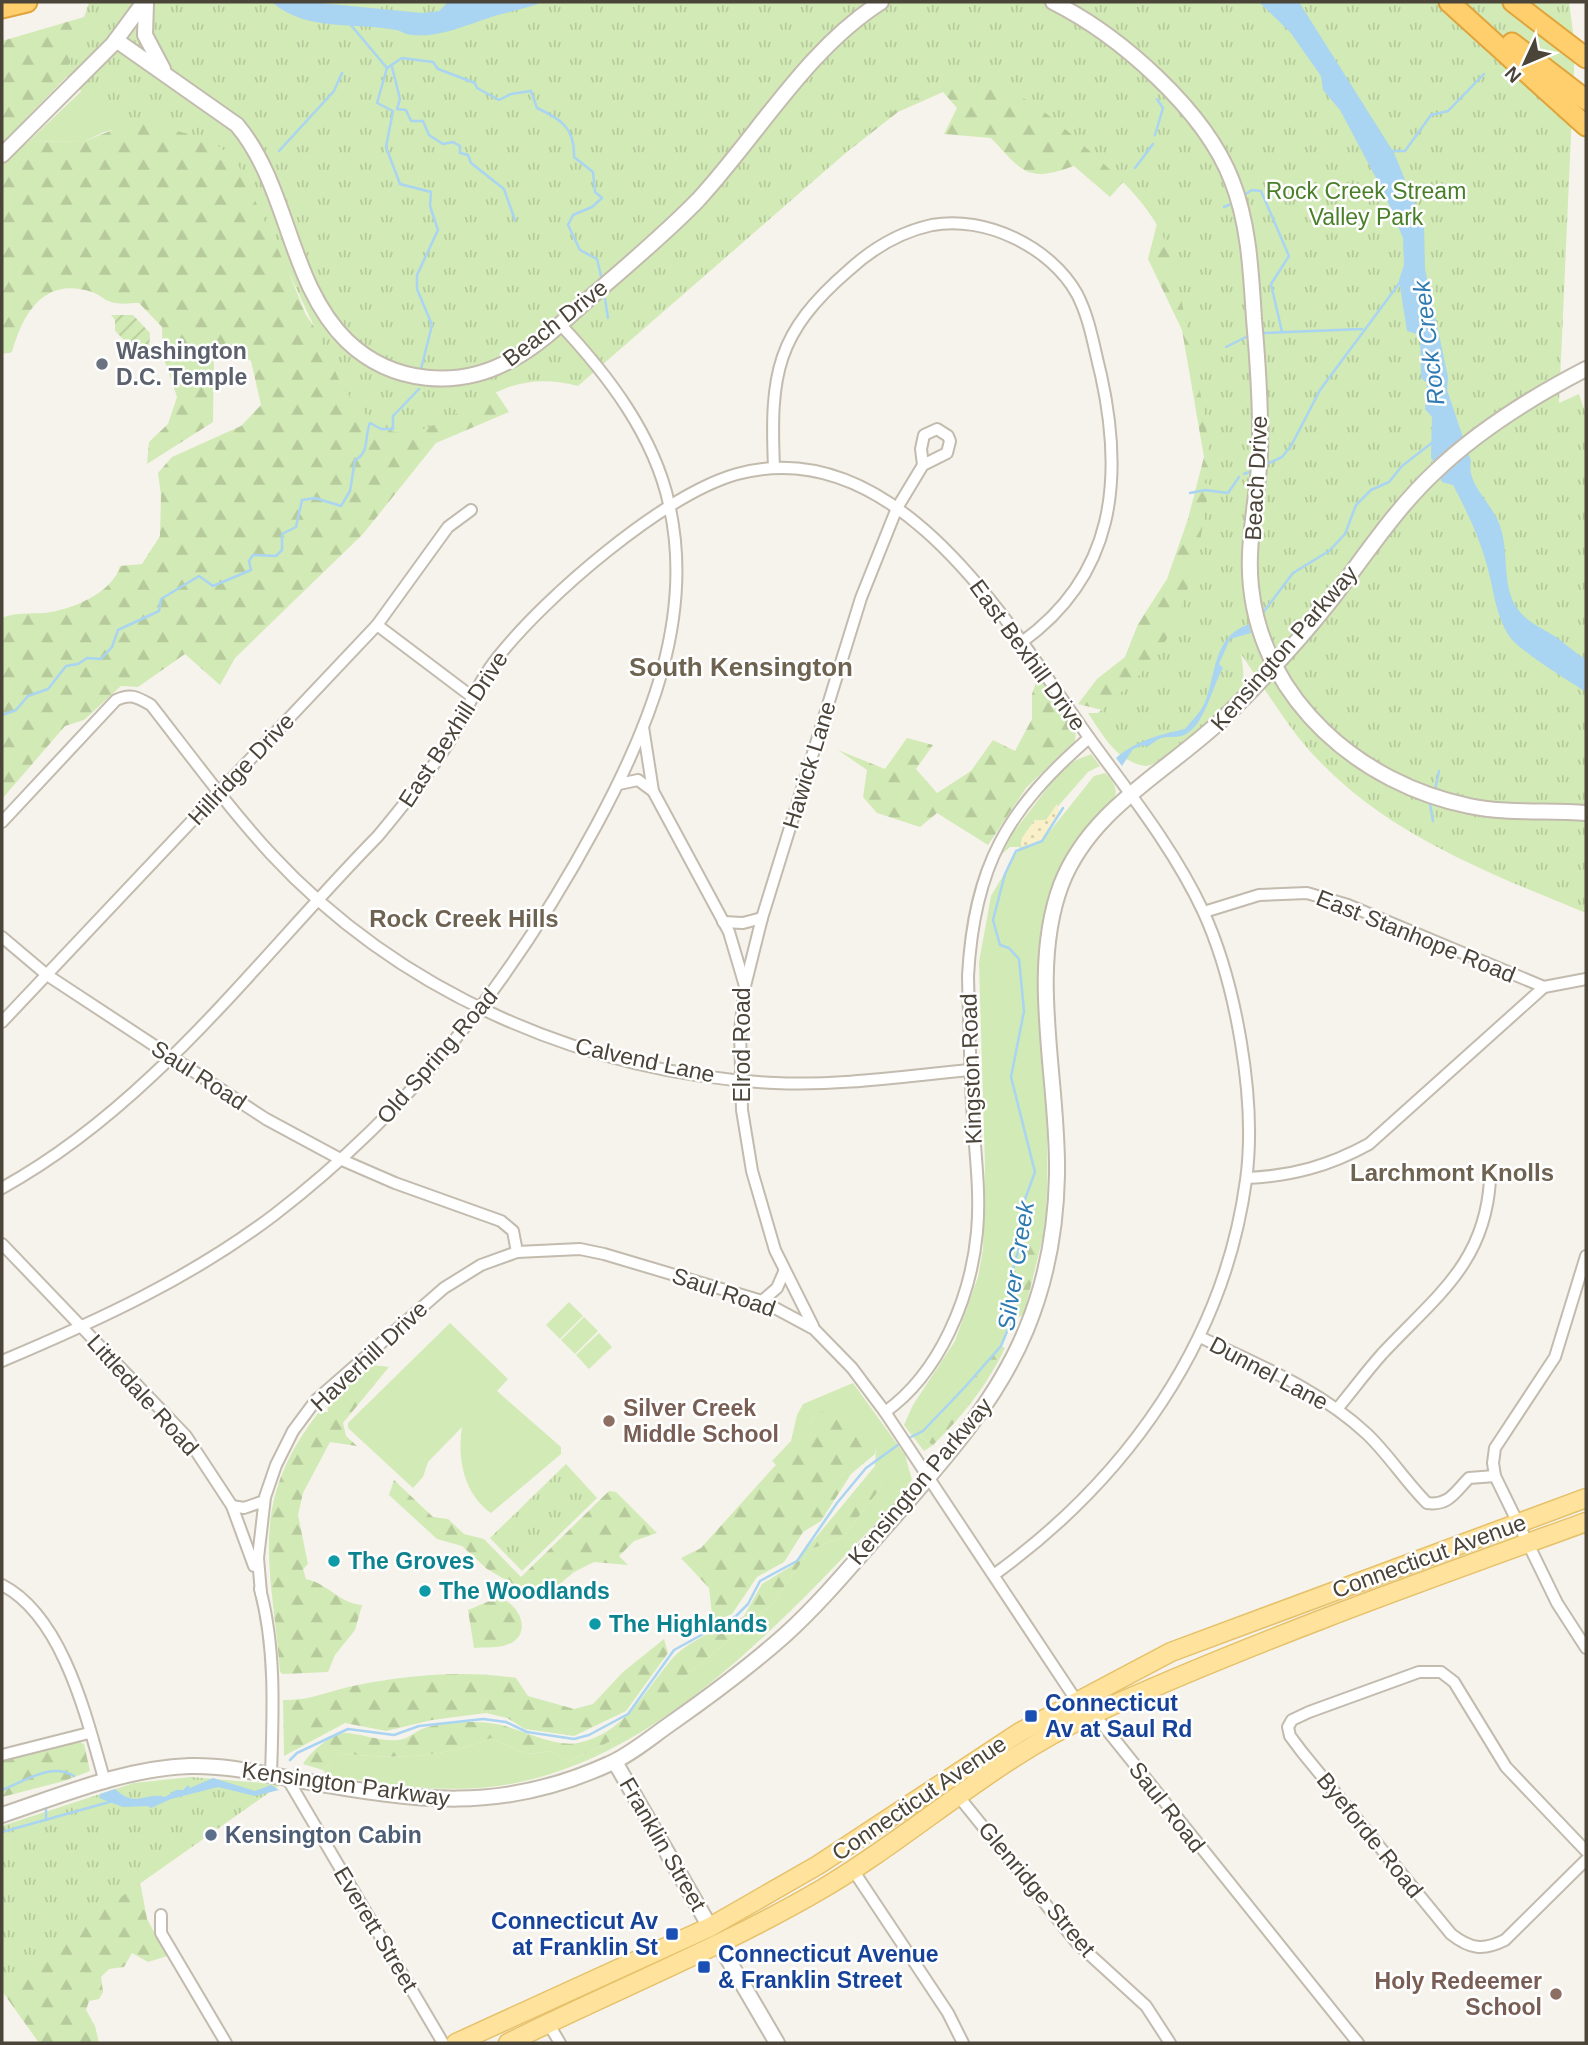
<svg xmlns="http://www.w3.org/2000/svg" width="1588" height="2045" font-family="Arial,sans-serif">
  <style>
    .grass { fill: #d2eab5 }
    .forest { fill: url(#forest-firs) }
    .sand { fill: url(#sand-dots) }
    .park { fill: url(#park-tufts) }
    .garden { fill: url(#garden-furrows) }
    .water { fill: #a9d4f2 }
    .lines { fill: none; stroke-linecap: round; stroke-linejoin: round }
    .stream { stroke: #a9d4f2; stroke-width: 2.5 }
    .minor-casing { stroke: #c2bbae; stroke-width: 14 }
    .tertiary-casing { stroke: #c2bbae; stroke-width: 18 }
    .primary-casing { stroke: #e6c16a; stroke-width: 21 }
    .motorway-casing { stroke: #e0a43c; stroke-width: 23 }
    .minor { stroke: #fff; stroke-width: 10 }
    .tertiary { stroke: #fff; stroke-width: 14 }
    .primary { stroke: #ffe39c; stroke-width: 18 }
    .motorway { stroke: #ffcf6e; stroke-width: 19 }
    .worship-dot { fill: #6b7280; stroke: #fff; stroke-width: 2.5 }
    .education-dot { fill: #8d6e63; stroke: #fff; stroke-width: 2.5 }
    .culture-dot { fill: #0f9aa8; stroke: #fff; stroke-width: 2.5 }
    .transit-dot { fill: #1a4fb4; stroke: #fff; stroke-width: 2.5 }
    .service-dot { fill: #5c6f8a; stroke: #fff; stroke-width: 2.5 }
    .labels { text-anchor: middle; stroke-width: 5; stroke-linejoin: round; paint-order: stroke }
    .park-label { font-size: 23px; fill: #4a7f2a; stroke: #fff }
    .street-label { font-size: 23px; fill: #4b4439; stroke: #fff }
    .worship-label { font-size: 23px; font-weight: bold; fill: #5b616d; stroke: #fff; text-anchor: start }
    .education-label { font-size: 23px; font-weight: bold; fill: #785e54; stroke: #fff; text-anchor: start }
    .culture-label { font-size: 23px; font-weight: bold; fill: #0d838f; stroke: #fff; text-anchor: start }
    .transit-label { font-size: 23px; font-weight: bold; fill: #164399; stroke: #fff; text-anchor: start }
    .service-label { font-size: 23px; font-weight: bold; fill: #4e5e75; stroke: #fff; text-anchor: start }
    .water-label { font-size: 24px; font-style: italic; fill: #2e7ab2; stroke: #fff }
    .neighbourhood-label { font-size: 24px; font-weight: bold; fill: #6e6250; stroke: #fff }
    .quarter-label { font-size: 26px; font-weight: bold; fill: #6e6250; stroke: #fff }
  </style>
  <defs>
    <pattern id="forest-firs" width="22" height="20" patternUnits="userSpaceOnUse" patternTransform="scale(1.75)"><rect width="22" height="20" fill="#d2eab5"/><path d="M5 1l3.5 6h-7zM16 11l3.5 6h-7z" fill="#b6ca9c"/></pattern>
    <pattern id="sand-dots" width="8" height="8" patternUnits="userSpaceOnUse" patternTransform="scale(1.75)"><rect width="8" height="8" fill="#f9efc9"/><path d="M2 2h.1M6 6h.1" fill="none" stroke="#d7cead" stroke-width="1.8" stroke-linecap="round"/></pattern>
    <pattern id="park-tufts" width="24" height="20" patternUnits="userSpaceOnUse" patternTransform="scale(1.75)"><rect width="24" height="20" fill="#d2eab5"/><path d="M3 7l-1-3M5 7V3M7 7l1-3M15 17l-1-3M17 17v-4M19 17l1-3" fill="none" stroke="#b6ca9c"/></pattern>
    <pattern id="garden-furrows" width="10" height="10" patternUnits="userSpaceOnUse" patternTransform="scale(1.75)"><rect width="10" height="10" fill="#d2eab5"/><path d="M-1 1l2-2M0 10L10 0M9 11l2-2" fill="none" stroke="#b6ca9c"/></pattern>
  </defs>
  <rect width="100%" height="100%" fill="#f6f3ec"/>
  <g class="grass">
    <polygon points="113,61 143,122 104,132 83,142 29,141"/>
    <path d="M1091 754 1100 766 1088 772 1046 820H1035L1022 838 1021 846 1042 841 1094 776 1105 773C1111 779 1118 787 1115 796 1111 807 1097 815 1090 824 1070 848 1052 877 1046 908 1037 952 1041 997 1043 1041 1046 1104 1050 1166 1045 1228L1019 1248 1008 1287 1011 1322 1001 1346 920 1437 933 1445 924 1451 904 1425 913 1405 955 1341 978 1277 983 1250 985 1167 979 962 991 896 1020 847H1010L1002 854 1013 833 1055 778 1074 761Z"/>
    <polygon points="569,1302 583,1316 560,1339 546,1325"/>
    <polygon points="584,1317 598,1331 575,1354 561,1340"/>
    <path d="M450 1323 508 1379 497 1391 561 1447V1454L491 1513C464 1494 457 1459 462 1427L428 1462 423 1477 413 1488 348 1428V1423Z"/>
    <polygon points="599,1333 612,1347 589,1369 576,1355"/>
    <path d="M853 1383 905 1455 912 1480 900 1498C792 1610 660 1764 498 1786 459 1791 419 1789 381 1783 362 1781 348 1777 329 1778L323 1770 339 1753C391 1759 442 1759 491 1738L527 1754 552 1751 568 1762 617 1738 649 1716 682 1679 771 1605 811 1549 843 1537 882 1486 887 1472 875 1466 876 1447 816 1414 780 1475 772 1469 776 1465 772 1461 791 1441 797 1415 803 1404Z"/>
  </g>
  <g class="forest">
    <path d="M939 2 1124 181 1110 197 1074 166C1027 183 1023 172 991 138L944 134 957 108 943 92 898 112 811 180Z"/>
    <polygon points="108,10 82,61 2,143 2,41"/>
    <path d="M189 109 244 162 306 315 334 356 491 385 509 412 436 443 363 534 235 658 220 685 185 654 138 687 121 686 84 720 65 726 2 799V618C16 612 30 614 45 613 71 610 113 593 120 566L142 564 160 536 161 495 158 473 172 457 241 426 261 405 251 361 226 345 214 353 213 422 147 464 149 442 168 424 177 397 163 356 162 327 139 303C131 303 120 305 111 302 104 300 99 294 92 292 44 276 23 313 12 352L2 354V163L29 141 83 142 127 124Z"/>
    <polygon points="1159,216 1239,448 1161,672 1110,712 1078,704 1097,679 1125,657 1138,624 1167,579 1188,519 1204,457 1182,330 1148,259"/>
    <polygon points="1038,677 1076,728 1075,741 1026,788 988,845 937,813 920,827 877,813 863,797 867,770 838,750 885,769 907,738 933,745 916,769 937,793 971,771 993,740 1015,751 1032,719 1032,694"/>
    <polygon points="1045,1228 1024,1314 1011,1322 1008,1287 1019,1248"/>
    <path d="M1001 1346 1005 1348C988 1384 961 1418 933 1445L920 1437Z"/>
    <path d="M373 1365 389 1367 343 1423 346 1436 357 1446 330 1442 303 1493 298 1515 308 1564 303 1569 306 1579C327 1583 339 1603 362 1605L355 1630 335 1655 328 1672 283 1674 280 1672C272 1566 246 1505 319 1412H328L327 1401Z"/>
    <polygon points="828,1410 876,1447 875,1454 851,1474 821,1521 803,1532 784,1562 757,1577 732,1614 694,1629 712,1614 709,1588 681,1558 701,1548 772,1469 780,1474 816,1414"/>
    <path d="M875 1466 888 1471 882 1486 843 1537 811 1549 771 1605 682 1679 650 1716 617 1738 568 1762 552 1751 527 1754 491 1738C442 1759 391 1759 339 1753L323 1770 303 1764C311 1751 330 1735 345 1733 356 1732 381 1742 398 1740 408 1739 413 1733 422 1729 441 1722 470 1721 490 1723 517 1726 552 1748 578 1743 625 1733 643 1693 671 1660 684 1644 707 1635 724 1625L727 1628 744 1616 762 1584 793 1565Z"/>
    <polygon points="394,1480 433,1517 448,1519 464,1534 484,1539 521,1577 609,1491 616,1492 657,1533 634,1541 619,1556 628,1565 594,1562 574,1572 541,1600 487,1569 462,1546 437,1539 389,1495"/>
    <path d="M499 1597C525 1608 532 1639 503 1646 494 1648 483 1647 474 1648L468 1610Z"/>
    <path d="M664 1639 668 1653 626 1711 574 1736 525 1729 507 1718 486 1713 432 1720 386 1731 345 1723 284 1756 283 1700C311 1701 331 1690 358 1685 409 1675 464 1670 516 1678L528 1696 574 1709 593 1704 623 1672Z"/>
    <polygon points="78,1741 84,1744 90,1771 64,1781 2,1797 2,1760"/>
    <polygon points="135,1874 141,1887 147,1919 167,1956 148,1962 132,1953 124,1967 109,1969 101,1977 103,1992 99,1999 89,2001 86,2010 95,2026 99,2043 39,2043 2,1991 2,1966"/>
  </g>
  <polygon class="sand" points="1057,804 1060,813 1042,841 1021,847 1022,838 1035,820 1046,820"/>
  <g class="park">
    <path d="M89 2H1569L1575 47 1559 403 1579 394 1586 415V913C1481 870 1372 829 1298 737 1278 711 1260 682 1241 654 1243 669 1247 686 1236 700 1226 712 1158 768 1145 766 1116 761 1103 735 1088 713H1098C1117 696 1136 680 1152 661 1187 619 1203 536 1209 484L1203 483 1210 475C1209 425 1197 377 1187 328 1181 301 1178 271 1167 245 1152 208 1124 182 1094 155 1028 94 983 54 895 110L578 386C555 380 532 379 509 387 476 398 424 442 391 431 371 424 356 403 343 388L235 158 208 139 118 116 90 92 86 96 66 75Z"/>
    <polygon points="566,1464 597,1498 522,1571 490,1538"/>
    <polygon points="191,1777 275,1784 284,1782 2,1981 2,1826 134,1783"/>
  </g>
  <polygon class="garden" points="111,315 133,315 150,333 149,355 144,350 134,350 115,331 115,320"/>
  <g class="water">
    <path d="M272 2H310L422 13 439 11 448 2H542C529 8 519 9 506 13 475 20 446 38 412 35 406 35 402 31 396 30 355 22 306 32 272 2Z"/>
    <path d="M1259 2H1299L1394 153 1424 226 1425 269 1448 377 1447 390 1471 461C1466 483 1489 500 1498 521 1510 547 1501 580 1515 605 1525 622 1541 627 1556 637 1567 645 1575 653 1586 659V692C1569 681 1518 650 1509 636 1496 616 1494 592 1488 569 1480 539 1468 513 1453 485L1442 482 1431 457 1432 417 1425 409 1427 383 1421 378 1420 335 1407 331 1399 280 1404 265 1403 238 1384 193 1340 110 1323 90 1321 76 1290 32Z"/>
    <path d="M1249 624 1251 633 1230 639 1219 664 1223 668C1212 686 1205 726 1184 735 1177 738 1168 736 1161 738 1156 740 1152 744 1147 747L1144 745 1133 749 1122 766 1116 758C1137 740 1159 735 1185 729 1192 720 1201 712 1205 702 1217 671 1213 637 1249 624Z"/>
    <path d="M213 1778 255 1791 271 1785 279 1790 255 1796 218 1787 171 1799 151 1808 147 1806 123 1807 99 1798 100 1794 115 1789C136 1809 146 1791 165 1797L176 1790H183L188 1785 190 1788Z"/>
  </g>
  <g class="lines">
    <g class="stream">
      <polyline points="350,24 387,68 377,103 393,111 386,147 400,184 431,192 430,206 438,230 417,275 417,289 432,325 421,369"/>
      <polyline points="392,67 400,99 397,109 406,110 411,121 423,121 429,135 443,144 453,142 460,146 460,153 468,155 471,163 504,189 515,220"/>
      <path d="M387 68 402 58 433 62 438 69 475 83 477 88 499 100 511 94 531 91 537 108C561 119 575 128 574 157L593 172 595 192 602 198 592 207 573 215 568 225 580 250 597 259 601 276"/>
      <polyline points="1155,135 1163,108 1157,99"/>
      <polyline points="279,151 334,91 342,73"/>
      <polyline points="1392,151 1405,151 1431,115 1448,111 1484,74"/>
      <polyline points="1135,168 1153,144"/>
      <polyline points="1244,195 1252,190 1261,191 1289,256 1271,284 1282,332"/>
      <polyline points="1224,207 1233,203"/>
      <polyline points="605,299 608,318"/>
      <polyline points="1264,333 1362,329"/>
      <polyline points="1226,347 1250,335"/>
      <polyline points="1269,463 1282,457 1291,446 1320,390 1401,281"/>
      <polyline points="1244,474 1250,472"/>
      <polyline points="1190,493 1205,490 1228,493 1239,477"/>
      <polyline points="1262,614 1293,573 1329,551 1345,534 1356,505 1371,490 1389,482 1402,466 1433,442"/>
      <path d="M2 715 16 710 28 696 48 689 66 666 78 664 87 658 101 659 112 647 118 630 159 611 161 599 199 576 213 586 251 570 249 561 253 555 276 556 282 550V534L296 527 302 500 315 498 341 506 350 491 355 460C370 453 364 437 370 423L381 429H393V416L419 389"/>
      <polyline points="1435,790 1439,771"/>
      <polyline points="1430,804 1433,821"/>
      <polyline points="907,1439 923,1431 965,1387 1001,1346 1011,1322 1008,1287 1019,1248 1021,1210 1035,1172 1011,1077 1024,1011 1019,959 1009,948 1000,945 993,920 1005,874 1016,851 1042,841 1063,808"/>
      <polyline points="290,1760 297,1753 348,1729 394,1735 419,1726 483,1719 506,1722 527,1732 574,1739 589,1735 628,1714 674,1650 736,1616 748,1604 760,1581 797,1561 837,1503 866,1468 902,1442"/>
      <path d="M2 1790C25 1781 51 1762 74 1776"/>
      <polyline points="46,1820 46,1810"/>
      <polyline points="2,1832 113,1801"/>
    </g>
    <g class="minor-casing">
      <g id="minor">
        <path d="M774 467C770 374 776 333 849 270 873 248 900 232 932 225 985 215 1051 247 1077 294 1090 319 1094 348 1101 375 1124 479 1115 575 1022 642"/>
        <polyline points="377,625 471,696"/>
        <polyline points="643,727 653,791 729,932 745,986 740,1031 742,1110 752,1171 775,1250 813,1326"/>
        <polyline points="619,784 638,780 653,791"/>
        <path d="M2 822 116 700C131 693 137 697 151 705 190 755 228 807 271 854 400 993 585 1074 775 1083 840 1086 906 1076 970 1070"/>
        <polyline points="1204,912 1259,895 1307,893 1348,905 1544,987 1586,979"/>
        <polyline points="723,922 743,923 762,918"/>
        <polyline points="2,937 47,975 266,1119 342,1160 395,1183 501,1221 513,1231 517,1252"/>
        <polyline points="745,986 762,918 861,598 897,508 923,465 921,449 924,435 937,429 948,436 950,441 947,453 923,465"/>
        <polyline points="2,1022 377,625 448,527 471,510"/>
        <path d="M1247 1178C1292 1176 1329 1166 1369 1144L1544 987"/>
        <path d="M2 1188C153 1105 259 957 378 836 403 806 428 775 449 742 466 713 477 683 498 657 545 597 663 495 737 474 899 430 1012 630 1090 739 1130 794 1174 849 1203 911 1236 983 1257 1101 1246 1180 1224 1343 1126 1479 995 1574"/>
        <polyline points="2,1244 186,1436 232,1506 254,1566"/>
        <polyline points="1586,1256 1555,1357 1495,1448 1493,1463 1495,1476 1557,1603 1586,1648"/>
        <polyline points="762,1301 777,1288 784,1272"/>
        <path d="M1200 1337C1258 1365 1319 1389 1367 1434 1389 1455 1405 1481 1427 1503 1449 1506 1455 1492 1469 1478L1495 1476"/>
        <path d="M2 1361C97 1321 191 1278 274 1215 413 1108 513 980 596 826 649 728 695 617 669 504 654 435 607 374 560 324"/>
        <path d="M1337 1409C1352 1391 1366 1372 1382 1354 1435 1297 1485 1264 1490 1180"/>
        <path d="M885 1412C940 1373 971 1297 977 1232 981 1190 974 1145 972 1104 970 1061 969 1019 968 976 974 866 1007 809 1089 738"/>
        <polyline points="232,1506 244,1508 264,1501"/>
        <path d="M2 1585C64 1617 87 1720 105 1782"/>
        <path d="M260 1589C276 1648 273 1713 271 1774"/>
        <polyline points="261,1593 258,1558 265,1497 276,1465 293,1431 316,1400 444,1288 481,1265 517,1252 580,1249 604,1254 762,1301 814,1329 852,1368 885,1412 1076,1700 1103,1725 1358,2043"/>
        <polyline points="2,1755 89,1733"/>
        <polyline points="287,1778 443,2043"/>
        <polyline points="959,1797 1077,1943 1146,2006 1170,2043"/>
        <path d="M1586 1851 1506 1767 1454 1682 1441 1672H1419L1309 1712 1292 1720 1288 1727 1290 1736 1302 1752 1451 1934C1470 1949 1483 1951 1505 1940L1586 1860"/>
        <polyline points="853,1870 948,2013 963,2043"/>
        <polyline points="161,1915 161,1933 226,2043"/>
        <polyline points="548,2023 560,2043"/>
      </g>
    </g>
    <g class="tertiary-casing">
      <g id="tertiary">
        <path d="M1053 2C1119 35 1205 110 1232 181 1249 224 1251 272 1254 319 1258 364 1261 407 1260 453 1258 497 1246 543 1251 587 1263 701 1361 784 1469 806 1507 814 1547 810 1586 813"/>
        <polyline points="146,3 145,35 163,69"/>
        <path d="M116 40 237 125C289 187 288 283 347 341 392 384 459 390 513 359 542 343 567 318 592 296 628 265 665 234 698 200 758 135 806 50 881 2"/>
        <polyline points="2,155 113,44 144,2"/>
        <polyline points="615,1762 710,1927"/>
        <path d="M2 1815C62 1795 126 1768 190 1766 227 1765 263 1774 298 1780 415 1800 497 1815 609 1764 630 1755 650 1738 670 1724 710 1696 749 1667 785 1635 827 1597 863 1551 901 1509 949 1454 998 1398 1026 1330 1046 1282 1056 1227 1057 1175 1059 1082 1028 973 1061 885 1091 806 1173 769 1230 712 1264 678 1298 642 1328 604 1363 559 1394 510 1436 471 1480 429 1532 397 1586 369"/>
        <polyline points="719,1944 777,2043"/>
      </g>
    </g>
    <g class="primary-casing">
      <g id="primary">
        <polyline points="456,2043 710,1927 818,1865 1020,1732 1171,1652 1586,1498"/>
        <path d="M508 2043C612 1991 721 1948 822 1889 914 1835 994 1759 1091 1715 1252 1642 1420 1582 1586 1522"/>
      </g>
    </g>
    <g class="motorway-casing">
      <g id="motorway">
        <polyline points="1449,2 1586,126"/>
        <polyline points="1513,2 1586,58"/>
        <polyline points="2,8 27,2"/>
        <polyline points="1512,43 1586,100"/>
      </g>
    </g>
    <use href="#minor" class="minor"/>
    <use href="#tertiary" class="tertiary"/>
    <use href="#primary" class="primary"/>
    <use href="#motorway" class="motorway"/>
  </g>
  <circle class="worship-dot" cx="102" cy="364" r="7"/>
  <g class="education-dot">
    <circle cx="609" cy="1421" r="7"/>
    <circle cx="1556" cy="1994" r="7"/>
  </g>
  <g class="culture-dot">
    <circle cx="334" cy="1561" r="7"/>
    <circle cx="425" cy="1591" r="7"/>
    <circle cx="595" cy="1624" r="7"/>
  </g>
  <g class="transit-dot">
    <rect x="1024" y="1709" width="14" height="14" rx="3.5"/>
    <rect x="665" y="1927" width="14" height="14" rx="3.5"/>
    <rect x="697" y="1960" width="14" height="14" rx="3.5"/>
  </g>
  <circle class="service-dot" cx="211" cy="1835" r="7"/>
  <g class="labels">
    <g class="park-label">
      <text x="1366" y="199">Rock Creek Stream<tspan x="1366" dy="26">Valley Park</tspan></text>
    </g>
    <g class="street-label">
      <text transform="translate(555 323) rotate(-38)" y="8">Beach Drive</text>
      <text transform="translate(1256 478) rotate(-87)" y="8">Beach Drive</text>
      <text transform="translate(1284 648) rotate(-49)" y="8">Kensington Parkway</text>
      <text transform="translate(1028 655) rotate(54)" y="8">East Bexhill Drive</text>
      <text transform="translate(453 729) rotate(-57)" y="8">East Bexhill Drive</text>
      <text transform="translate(809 765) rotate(-73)" y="8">Hawick Lane</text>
      <text transform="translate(241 769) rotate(-47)" y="8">Hillridge Drive</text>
      <text transform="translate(1416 936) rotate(22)" y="8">East Stanhope Road</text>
      <text transform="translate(742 1045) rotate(-90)" y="8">Elrod Road</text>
      <text transform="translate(437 1056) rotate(-49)" y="8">Old Spring Road</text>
      <text transform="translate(645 1060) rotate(12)" y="8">Calvend Lane</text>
      <text transform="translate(971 1069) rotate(-92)" y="8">Kingston Road</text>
      <text transform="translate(199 1075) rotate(33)" y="8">Saul Road</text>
      <text transform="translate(724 1292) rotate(19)" y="8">Saul Road</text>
      <text transform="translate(369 1356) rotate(-43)" y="8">Haverhill Drive</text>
      <text transform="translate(1269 1373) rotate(28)" y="8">Dunnel Lane</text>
      <text transform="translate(143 1395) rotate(48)" y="8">Littledale Road</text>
      <text transform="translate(920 1481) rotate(-50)" y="8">Kensington Parkway</text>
      <text transform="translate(1429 1556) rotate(-20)" y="8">Connecticut Avenue</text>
      <text transform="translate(346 1784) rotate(8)" y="8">Kensington Parkway</text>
      <text transform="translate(919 1798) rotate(-34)" y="8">Connecticut Avenue</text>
      <text transform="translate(1167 1807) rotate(52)" y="8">Saul Road</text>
      <text transform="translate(1370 1835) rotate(51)" y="8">Byeforde Road</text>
      <text transform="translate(663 1844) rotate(60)" y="8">Franklin Street</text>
      <text transform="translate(1037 1889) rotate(50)" y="8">Glenridge Street</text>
      <text transform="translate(376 1929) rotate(59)" y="8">Everett Street</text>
    </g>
    <g class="worship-label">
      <text x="116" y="359">Washington<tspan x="116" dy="26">D.C. Temple</tspan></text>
    </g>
    <g class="education-label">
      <text x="623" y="1416">Silver Creek<tspan x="623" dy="26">Middle School</tspan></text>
      <text x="1542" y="1989" text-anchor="end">Holy Redeemer<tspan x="1542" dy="26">School</tspan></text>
    </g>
    <g class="culture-label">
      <text x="348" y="1569">The Groves</text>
      <text x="439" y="1599">The Woodlands</text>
      <text x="609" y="1632">The Highlands</text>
    </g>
    <g class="transit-label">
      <text x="1045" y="1711">Connecticut<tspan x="1045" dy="26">Av at Saul Rd</tspan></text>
      <text x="658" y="1929" text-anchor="end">Connecticut Av<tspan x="658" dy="26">at Franklin St</tspan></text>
      <text x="718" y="1962">Connecticut Avenue<tspan x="718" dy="26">&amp; Franklin Street</tspan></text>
    </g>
    <g class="service-label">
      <text x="225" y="1843">Kensington Cabin</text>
    </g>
    <g class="water-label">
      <text transform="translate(1429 343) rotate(-97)" y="8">Rock Creek</text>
      <text transform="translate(1016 1266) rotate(-81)" y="8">Silver Creek</text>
    </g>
    <g class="neighbourhood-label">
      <text x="464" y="927">Rock Creek Hills</text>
      <text x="1452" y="1181">Larchmont Knolls</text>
    </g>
    <g class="quarter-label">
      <text x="741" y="676">South Kensington</text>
    </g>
  </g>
  <rect width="1588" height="2045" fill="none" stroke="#4b4439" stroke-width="7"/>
  <g transform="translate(1525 63) rotate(226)" stroke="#ffffff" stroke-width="5" paint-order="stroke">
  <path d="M0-5L12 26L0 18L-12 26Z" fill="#4b4439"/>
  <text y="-10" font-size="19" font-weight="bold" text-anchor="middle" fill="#4b4439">N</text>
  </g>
</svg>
